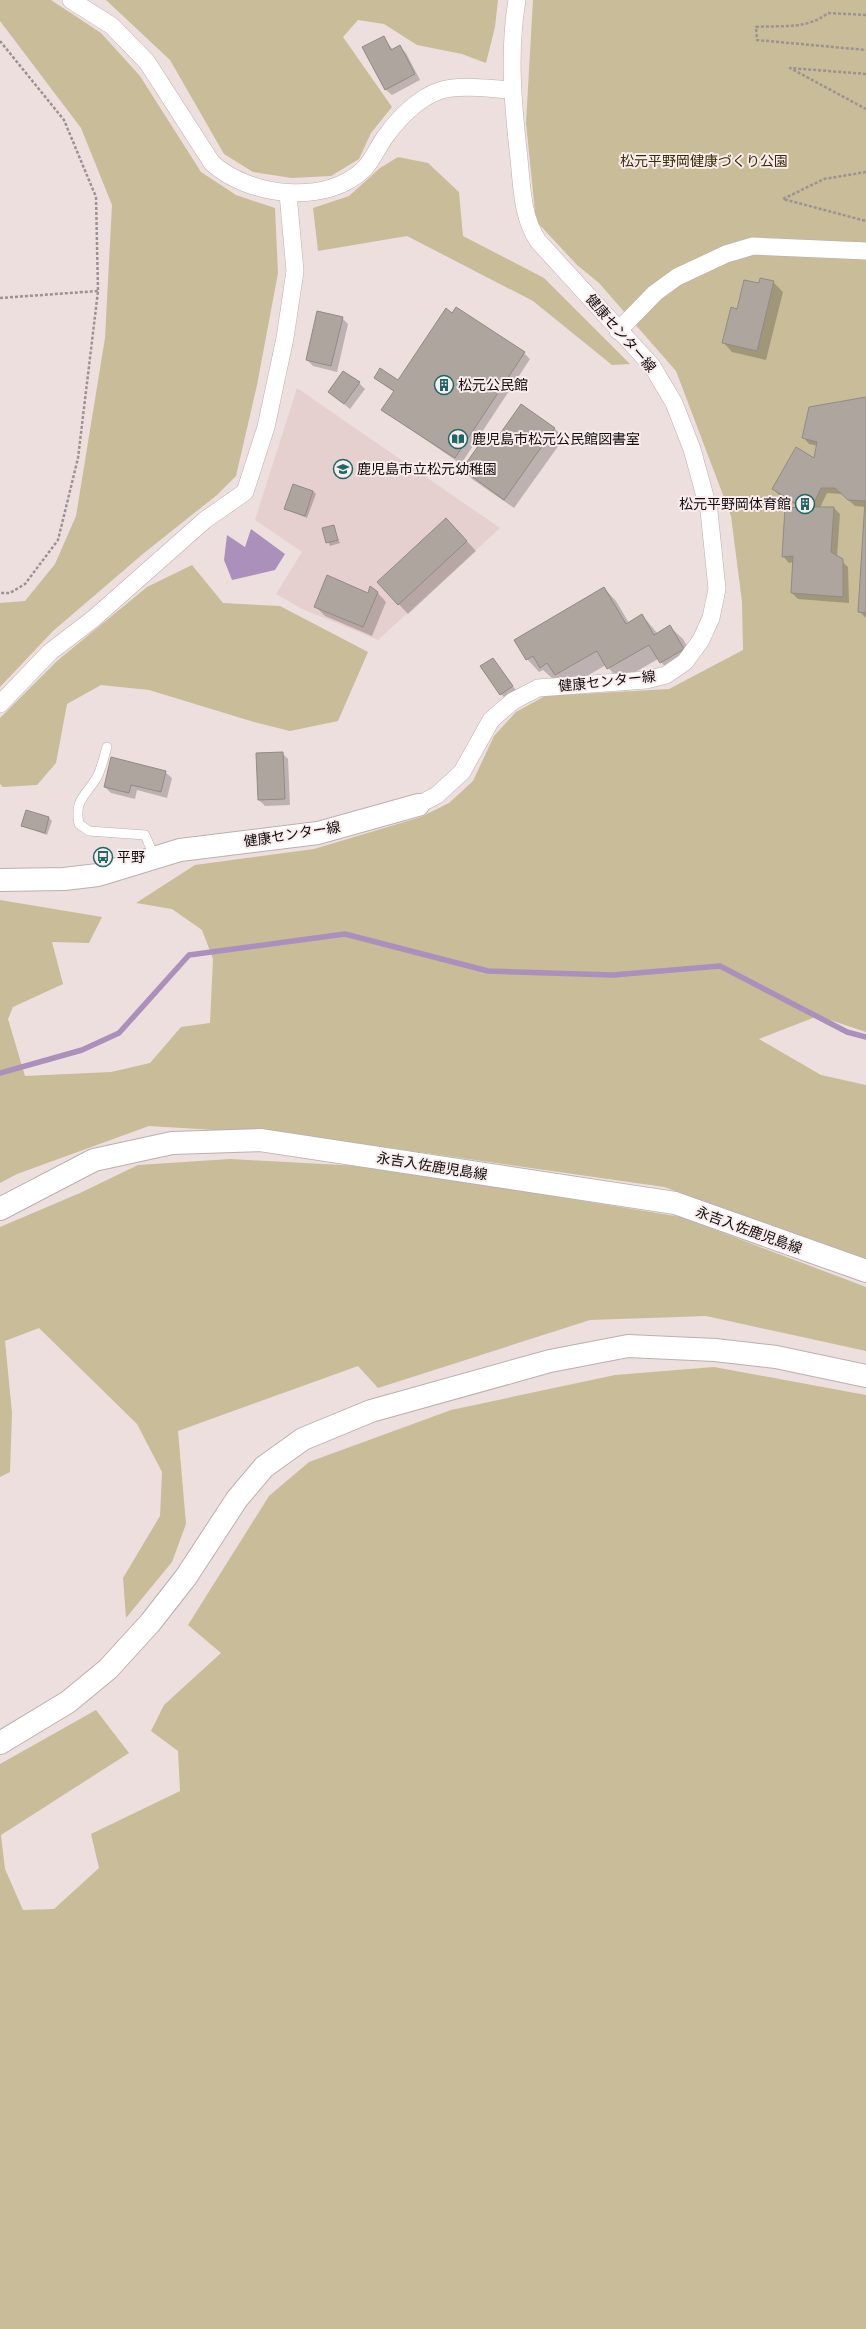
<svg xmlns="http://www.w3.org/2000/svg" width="866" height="2329" font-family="'Public Sans','Noto Sans JP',sans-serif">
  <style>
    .built { fill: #e6d0cf }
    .green { fill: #c9bc99 }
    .water { fill: #ab90bc }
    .shadow { fill: #0003 }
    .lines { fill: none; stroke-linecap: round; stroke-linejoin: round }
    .stream { stroke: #ab90bc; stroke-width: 5.5 }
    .building { fill: #afa59f; stroke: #938a83 }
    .lane-casing { stroke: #bcafaf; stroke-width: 10 }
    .street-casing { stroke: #bcafaf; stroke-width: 18 }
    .secondary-casing { stroke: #bcafaf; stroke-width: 24 }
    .primary-casing { stroke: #bcafaf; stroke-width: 24 }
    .path { stroke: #9c9291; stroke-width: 2.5; stroke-dasharray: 3 2; stroke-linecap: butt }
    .lane { stroke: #fff; stroke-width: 9 }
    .street { stroke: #fff; stroke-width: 17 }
    .secondary { stroke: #fff; stroke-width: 22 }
    .primary { stroke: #fff; stroke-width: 22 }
    .labels { text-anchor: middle; stroke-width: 4; stroke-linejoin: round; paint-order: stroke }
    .park-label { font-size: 14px; fill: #382b01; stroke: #faecec }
    .street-label { font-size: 14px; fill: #100c0c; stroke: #faecec }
    .poi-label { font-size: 14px; fill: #100c0c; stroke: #faecec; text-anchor: start }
  </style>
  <rect width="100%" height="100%" fill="#eddfde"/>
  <polygon class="built" points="297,388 500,528 378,640 302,609 276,594 302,552 255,520"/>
  <g class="green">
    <polygon points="0,0 51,0 101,33 140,76 201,172 236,195 275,208 278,273 257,385 236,476 217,495 144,553 53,631 0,687 0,603 25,601 55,564 76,516 105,338 112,205 81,128 0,21"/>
    <polygon points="106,0 498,0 495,27 486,63 462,54 417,45 384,24 358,20 343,37 392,107 371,133 359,159 331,176 292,178 253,172 224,154 170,60"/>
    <polygon points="533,0 866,0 866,1032 818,1016 759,1039 821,1075 866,1085 866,1259 664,1187 300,1135 149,1126 17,1174 0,1183 0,900 102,917 89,943 52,942 63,984 13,1007 8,1019 25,1076 111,1072 150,1063 181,1027 210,1023 213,959 202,930 172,909 136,903 195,865 314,849 421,817 449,803 473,781 494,736 516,712 545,696 669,689 743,650 742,602 731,516 676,371 599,283 577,265 536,221 526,123"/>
    <polygon points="398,157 428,163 459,192 463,236 544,278 630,364 612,365 533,301 407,236 318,251 313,208 349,196 380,168"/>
    <polygon points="192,565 223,603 280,606 368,652 338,721 290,731 254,722 149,690 101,685 67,704 56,763 37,785 3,787 0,784 0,718 57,661 147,587"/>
    <polygon points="230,1159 378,1167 681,1217 866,1287 866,1351 706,1316 590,1320 378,1388 358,1366 178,1431 186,1524 172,1562 126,1618 123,1578 160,1516 162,1472 137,1424 39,1328 5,1341 12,1413 10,1472 0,1477 0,1227 80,1193 138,1165"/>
    <polygon points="714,1367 866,1395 866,2329 0,2329 0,1764 96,1710 129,1753 1,1835 5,1869 23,1910 54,1909 99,1868 91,1834 180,1791 178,1751 151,1731 164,1705 221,1653 188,1625 269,1496 309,1462 451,1410 615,1375"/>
  </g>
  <polygon class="water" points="251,529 285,554 275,570 232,580 224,560 227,535 245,547"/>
  <g class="shadow">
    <polygon points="383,37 393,50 400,47 406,53 420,80 392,95 385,89"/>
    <polygon points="773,282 783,292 766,360 732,352 723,342 738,310"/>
    <polygon points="453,314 524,353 530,359 461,464 382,410 394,392 375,378 398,381"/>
    <polygon points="342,318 348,324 337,372 313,366 307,360"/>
    <polygon points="359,383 365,389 350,409 329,392"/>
    <polygon points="866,397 866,507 855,506 842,494 827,493 820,508 834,508 840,514 837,557 848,567 849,603 798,599 792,593 794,562 789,563 783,556 801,508 779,495 773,489 815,459 818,446 809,444 803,437"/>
    <polygon points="554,428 564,438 514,508 472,479 463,469 498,440"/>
    <polygon points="313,491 316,494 307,518 285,509"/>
    <polygon points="866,509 866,618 859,611"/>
    <polygon points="333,526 340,543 330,546 323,529"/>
    <polygon points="455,528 476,551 408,614 378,582"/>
    <polygon points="604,588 616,601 629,623 642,615 658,634 670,627 683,639 696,662 673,675 658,659 620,681 606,665 568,687 558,677 553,679 543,670 539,672 527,659 515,640"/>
    <polygon points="377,592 386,602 372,636 325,616 315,606"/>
    <polygon points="493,659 518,693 507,700 501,694"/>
    <polygon points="282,753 288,759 290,805 265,806 259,800"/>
    <polygon points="165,772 172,778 167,798 137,790 135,799 111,793 105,787"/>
    <polygon points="27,812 49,818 52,821 47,835 22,826"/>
  </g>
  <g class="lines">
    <polyline class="stream" points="0,1073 82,1050 119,1033 189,955 345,934 488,971 613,975 720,966 847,1032 866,1037"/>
  </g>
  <g class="building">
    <polygon points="384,36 391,50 400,45 415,74 385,90 362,47"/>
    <polygon points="760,278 774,281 757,351 722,343 731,307 737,309 744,280 759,283"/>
    <polygon points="456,307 525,352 455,458 381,410 394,391 374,378 380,368 398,380 446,308 452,313"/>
    <polygon points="317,311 343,317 331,366 306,360"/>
    <polygon points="343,371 360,382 344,404 328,392"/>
    <polygon points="866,397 866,613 858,612 865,501 848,500 835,488 821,488 812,507 834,507 831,552 843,559 843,597 791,593 793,556 782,557 785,508 802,507 772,489 796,447 814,458 817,442 802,438 809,407"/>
    <polygon points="521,404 555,428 504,500 462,469 488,432 497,438"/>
    <polygon points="293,484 313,491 305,516 284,509"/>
    <polygon points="446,518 467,541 398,605 377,582"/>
    <polygon points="334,525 338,540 326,543 322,528"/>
    <polygon points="327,575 368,593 370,586 378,592 363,627 314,607"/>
    <polygon points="604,587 626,624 642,614 654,635 670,625 684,649 660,663 649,645 607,669 597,651 555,675 547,663 540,668 533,656 526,660 514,640"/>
    <polygon points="493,658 513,686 500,695 480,666"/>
    <polygon points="283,752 285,799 258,800 256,753"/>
    <polygon points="111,757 166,771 161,792 131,785 129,793 104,787"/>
    <polygon points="26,810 49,817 45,833 21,826"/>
  </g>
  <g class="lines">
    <g class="lane-casing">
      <path id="lane" d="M107 747C104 756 102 768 97 777 86 796 74 799 79 824L89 831 145 835 154 856"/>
    </g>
    <g class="street-casing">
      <g id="street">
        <path d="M71 0 112 26 147 62 212 163C249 197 328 206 365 168 373 159 378 147 385 137 398 119 418 98 439 91 461 84 489 89 512 90"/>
        <polyline points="618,331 655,293 677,277 726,254 753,246 866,251"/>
        <polyline points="0,704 50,652 93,619 205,520 245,492 266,427 285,338 295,271 288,194"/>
        <path d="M418 805 437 795 462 772 491 720 513 701 538 688 646 680 666 675 685 662 701 640 711 618 717 589 709 511 692 449 674 403 652 366 538 241C522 217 522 187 519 159 513 105 508 53 517 0"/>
      </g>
    </g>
    <g class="secondary-casing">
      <g id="secondary">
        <polyline points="0,880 64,879 98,875 180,850 318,833 418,805"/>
        <polyline points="0,1743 68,1702 108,1669 150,1623 186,1577 237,1499 264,1467 303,1439 371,1411 550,1361 628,1346 715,1350 776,1357 866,1376"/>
      </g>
    </g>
    <g class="primary-casing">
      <polyline id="primary" points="0,1209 94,1160 172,1143 260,1140 675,1203 866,1271"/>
    </g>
    <g class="path">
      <path d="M866 15 828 13C806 30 782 25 756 27L757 40 866 50"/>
      <polyline points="0,41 64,120 96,197 98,291 78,458 58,540 25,584 10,593 0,593"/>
      <polyline points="866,74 790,68 866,109"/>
      <polyline points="866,172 824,179 783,199 866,221"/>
      <polyline points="0,298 98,291"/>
    </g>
    <use href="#lane" class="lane"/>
    <use href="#street" class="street"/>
    <use href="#secondary" class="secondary"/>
    <use href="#primary" class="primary"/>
  </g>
  <defs>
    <g id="building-ring" transform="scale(1)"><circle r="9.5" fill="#faecec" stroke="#1b6867" stroke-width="1.5"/><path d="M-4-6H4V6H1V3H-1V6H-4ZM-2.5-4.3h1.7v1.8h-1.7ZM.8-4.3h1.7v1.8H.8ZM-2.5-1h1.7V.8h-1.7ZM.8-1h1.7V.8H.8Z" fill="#1b6867"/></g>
    <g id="library-ring" transform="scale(1)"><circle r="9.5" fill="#faecec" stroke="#1b6867" stroke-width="1.5"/><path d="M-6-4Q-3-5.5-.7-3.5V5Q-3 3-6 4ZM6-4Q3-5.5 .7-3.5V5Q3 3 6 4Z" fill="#1b6867"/></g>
    <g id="school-ring" transform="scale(1)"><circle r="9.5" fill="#faecec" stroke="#1b6867" stroke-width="1.5"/><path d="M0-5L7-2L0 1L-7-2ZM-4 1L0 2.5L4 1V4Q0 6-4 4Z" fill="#1b6867"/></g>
    <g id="bus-ring" transform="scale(1)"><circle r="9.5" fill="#faecec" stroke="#1b6867" stroke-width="1.5"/><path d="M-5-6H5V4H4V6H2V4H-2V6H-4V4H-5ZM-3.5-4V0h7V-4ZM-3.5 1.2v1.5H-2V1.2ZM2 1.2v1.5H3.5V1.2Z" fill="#1b6867"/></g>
  </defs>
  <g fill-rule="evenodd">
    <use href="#building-ring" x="444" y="385"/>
    <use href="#library-ring" x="458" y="439"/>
    <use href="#school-ring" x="343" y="469"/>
    <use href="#building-ring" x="805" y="504"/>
    <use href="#bus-ring" x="103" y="857"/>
  </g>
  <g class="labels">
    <g class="park-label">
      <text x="704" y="166">松元平野岡健康づくり公園</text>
    </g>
    <g class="street-label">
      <text transform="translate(621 333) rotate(49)" y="5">健康センター線</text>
      <text transform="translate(607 681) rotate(-6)" y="5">健康センター線</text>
      <text transform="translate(292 834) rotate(-9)" y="5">健康センター線</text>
      <text transform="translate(432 1166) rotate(9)" y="5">永吉入佐鹿児島線</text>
      <text transform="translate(749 1230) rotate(20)" y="5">永吉入佐鹿児島線</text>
    </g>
    <g class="poi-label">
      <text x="458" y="390">松元公民館</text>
      <text x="472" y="444">鹿児島市松元公民館図書室</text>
      <text x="357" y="474">鹿児島市立松元幼稚園</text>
      <text x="791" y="509" text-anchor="end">松元平野岡体育館</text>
      <text x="117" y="862">平野</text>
    </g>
  </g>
</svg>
